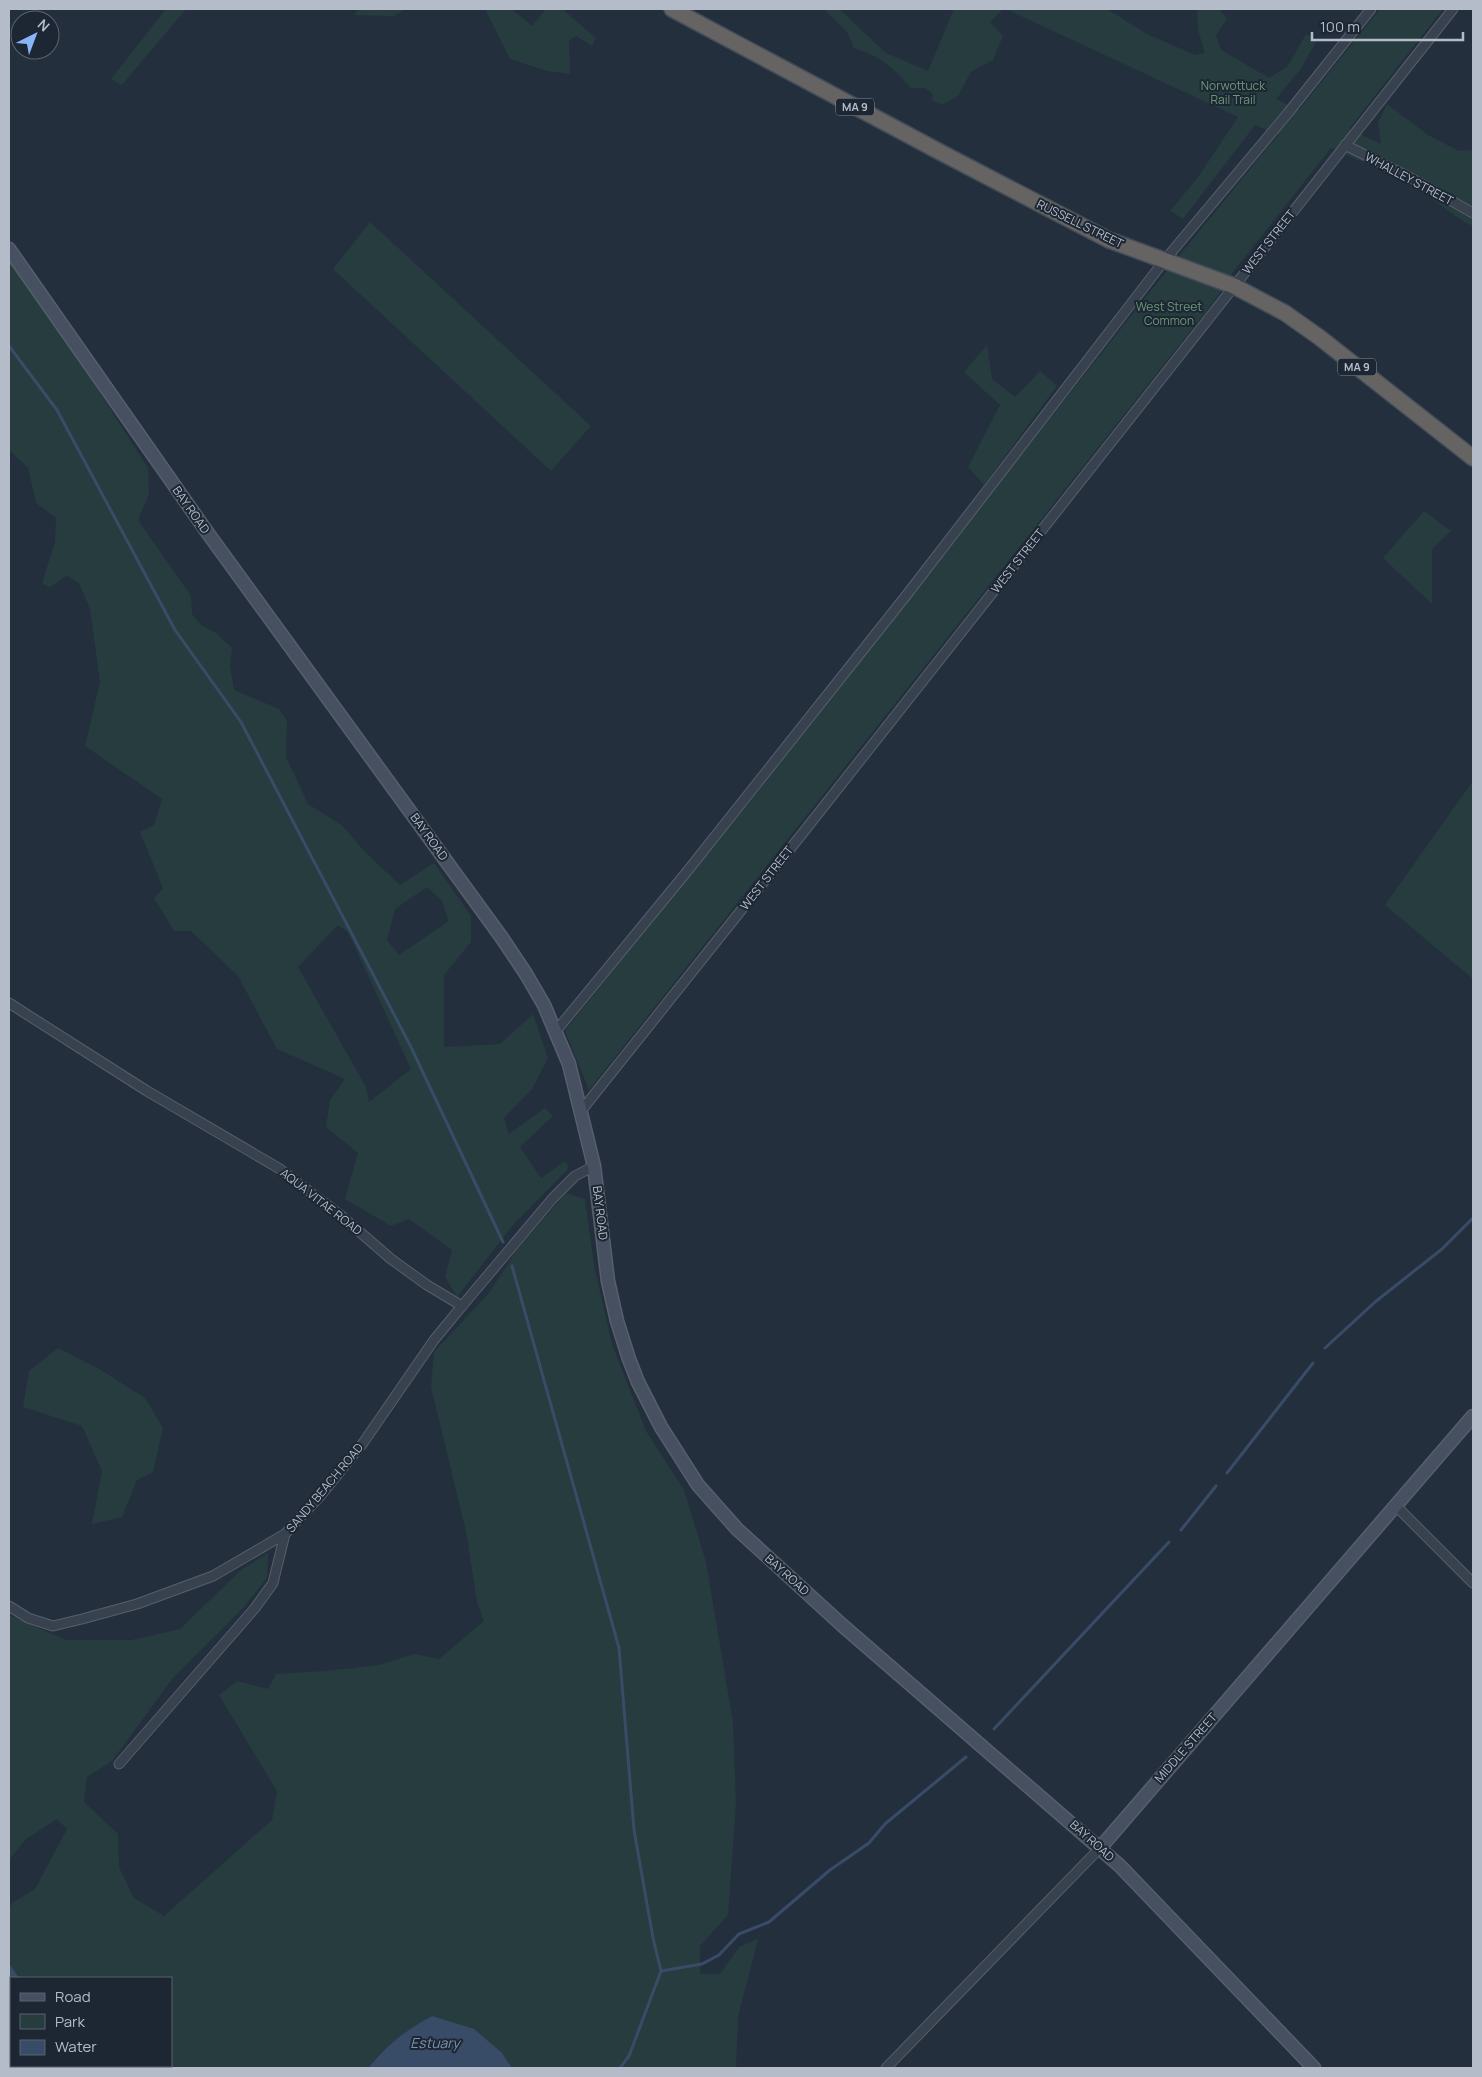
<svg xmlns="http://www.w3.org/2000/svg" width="1482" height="2077" font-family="Manrope,sans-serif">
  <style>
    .green { fill: #263c3f; fill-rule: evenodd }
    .water { fill: #394c67 }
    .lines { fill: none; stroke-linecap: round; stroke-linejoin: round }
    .stream { stroke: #394c67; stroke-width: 3 }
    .minor-casing { stroke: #565f6c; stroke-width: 11 }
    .secondary-casing { stroke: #565f6c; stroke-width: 15 }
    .trunk-casing { stroke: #434c59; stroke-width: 18 }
    .minor { stroke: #38414e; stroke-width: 9 }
    .secondary { stroke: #465061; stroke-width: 12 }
    .trunk { stroke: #656462; stroke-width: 15 }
    .labels { text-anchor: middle; stroke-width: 4; stroke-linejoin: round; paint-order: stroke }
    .shield { fill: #1d2633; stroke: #878f9c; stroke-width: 1 }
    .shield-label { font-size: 11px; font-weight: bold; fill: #b4bcc9 }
    .park-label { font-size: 12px; fill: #6b9a76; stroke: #1d2633 }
    .street-label { font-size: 12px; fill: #b4bcc9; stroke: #1d2633 }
    .water-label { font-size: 14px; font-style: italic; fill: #7c92b1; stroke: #1d2633 }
  </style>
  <rect width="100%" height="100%" fill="#242f3e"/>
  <g class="green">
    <polygon points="166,9 186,9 122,85 111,79"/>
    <polygon points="358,9 405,9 394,16 355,15"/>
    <polygon points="485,9 512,9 532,26 546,9 562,9 596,38 592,46 576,36 569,41 570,74 547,71 510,59"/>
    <path d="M824 9H839L886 53 928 71 954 9H1003L990 22 1003 36 993 60 971 72 958 96 942 105 933 101 932 93 925 88H911C892 66 881 57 854 48L847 32Z"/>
    <polygon points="1006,9 1107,9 1147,34 1195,55 1205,53 1198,30 1197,9 1219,9 1227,19 1216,35 1221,50 1269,78 1288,66 1306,34 1317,40 1300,70 1276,99 1299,110 1380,9 1443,9 1349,129 1381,144 1378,123 1387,104 1428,135 1459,151 1473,150 1473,226 1461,220 1409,182 1331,148 1233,272 1215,300 589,1090 565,1031 1161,278 1278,135 1255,125 1183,219 1170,211 1198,177 1238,117"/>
    <polygon points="370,222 591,426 551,471 333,269"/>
    <path d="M9 261 86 371 148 468 149 494 138 520 191 596 192 614 201 625 216 633 232 648 230 666 234 690 279 709 287 721 286 757 308 804 343 826 364 851 400 885 434 863 471 916V942L444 975V1047L500 1044 533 1014 548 1058 532 1089 504 1118 509 1134 545 1108 553 1116 520 1147 541 1178 565 1161 569 1168 513 1225 457 1297 445 1277 452 1250 409 1219 391 1226 345 1199 358 1153 326 1127 330 1100 345 1079 277 1049 238 976 191 931H174L154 898 163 888 140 832 154 825 162 799 85 746 100 682 90 609 79 583 67 576 50 587 42 583 55 542 56 518 36 503 28 468 9 450ZM427 887 442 901 449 921 399 955 387 940 395 909ZM338 925 348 932 411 1069 369 1102 366 1087 298 967Z"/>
    <polygon points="987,345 992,379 1015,397 1040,371 1057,386 984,485 968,467 1000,405 964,372"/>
    <polygon points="1424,511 1451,531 1432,549 1432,604 1383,558"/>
    <polygon points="1473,781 1473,979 1385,905"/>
    <path d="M566 1193 585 1199 594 1265 612 1344 646 1431 684 1490 706 1562 733 1722 736 1804 728 1915 700 1946V1974H720L739 1947 758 1939 738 2017 736 2068H512L502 2053 432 2016C407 2031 388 2043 369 2067L370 2068H84L82 2066H171V1978H19L9 1963V1909L12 1903 35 1889 67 1829 57 1819 26 1839 9 1860V1615L66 1640H132L180 1629 241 1570 268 1553 267 1578 243 1608 173 1678 112 1761 87 1777 84 1802 118 1834 119 1867 134 1898 164 1916 272 1820 277 1791 219 1695 237 1681 268 1689 276 1674 326 1671 379 1665 414 1654 439 1659 484 1621 477 1602 466 1531 431 1387 434 1352 489 1293 517 1250Z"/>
    <polygon points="58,1348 101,1370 145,1398 163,1428 153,1472 137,1480 122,1517 92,1524 102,1471 82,1426 23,1407 29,1371"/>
  </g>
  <g class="water">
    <polygon points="9,1963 19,1978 11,1978 11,2066 82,2066 84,2068 9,2068"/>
    <path d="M432 2016 474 2029 502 2053 512 2068 369 2067C389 2043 405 2031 432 2016Z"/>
  </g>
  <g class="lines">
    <g class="stream">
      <polyline points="9,346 57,410 175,630 241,722 410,1045 503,1242"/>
      <polyline points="512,1266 619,1648 634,1830 653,1938 661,1971 629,2056 620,2068"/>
      <polyline points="1325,1348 1375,1302 1442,1249 1473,1218"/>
      <polyline points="1227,1473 1313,1363"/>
      <polyline points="1181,1530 1216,1486"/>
      <polyline points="994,1729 1169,1542"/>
      <polyline points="661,1971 702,1964 719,1955 739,1934 769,1922 830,1870 869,1843 885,1824 966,1757"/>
    </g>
    <g class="minor-casing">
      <g id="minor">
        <polyline points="1345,145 1409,177 1473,213"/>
        <polyline points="9,1003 147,1091 280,1169 339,1214 391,1259 427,1285 462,1306 553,1198 575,1176 594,1166"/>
        <polyline points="556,1031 685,874 905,597 1164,261 1288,113 1371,9"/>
        <polyline points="581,1111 802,834 1453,9"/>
        <polyline points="1396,1506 1473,1583"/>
        <polyline points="9,1606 28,1618 53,1626 82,1619 137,1604 213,1576 285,1534"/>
        <polyline points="119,1764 255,1608 273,1583 285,1534 321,1495 363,1443 434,1340 462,1306"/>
        <polyline points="886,2068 1100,1848"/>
      </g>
    </g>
    <g class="secondary-casing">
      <g id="secondary">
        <polyline points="9,249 207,532 502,938 526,974 544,1005 569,1064 594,1166 608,1281 617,1321 629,1359 638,1382 661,1427 698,1485 737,1529 842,1625 1120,1866 1314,2068"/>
        <polyline points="1100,1848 1473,1416"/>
      </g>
    </g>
    <g class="trunk-casing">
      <polyline id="trunk" points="672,9 940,152 1109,240 1234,286 1285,313 1319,337 1473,458"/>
    </g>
    <use href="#minor" class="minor"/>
    <use href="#secondary" class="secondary"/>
    <use href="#trunk" class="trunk"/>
  </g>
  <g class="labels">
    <g class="shield">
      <rect x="836" y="98.5" width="38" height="17" rx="4"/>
      <rect x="1338" y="358.5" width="38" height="17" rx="4"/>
    </g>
    <g class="shield-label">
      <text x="855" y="111">MA 9</text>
      <text x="1357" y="371">MA 9</text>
    </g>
    <g class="park-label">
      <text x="1233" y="90">Norwottuck<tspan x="1233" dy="14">Rail Trail</tspan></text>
      <text x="1169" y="311">West Street<tspan x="1169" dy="14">Common</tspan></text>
    </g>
    <g class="street-label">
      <text transform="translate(1409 179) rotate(28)" y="4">WHALLEY STREET</text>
      <text transform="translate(1080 224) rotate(26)" y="4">RUSSELL STREET</text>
      <text transform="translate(1269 242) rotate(-52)" y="4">WEST STREET</text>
      <text transform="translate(191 510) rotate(55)" y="4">BAY ROAD</text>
      <text transform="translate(1018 561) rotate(-52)" y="4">WEST STREET</text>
      <text transform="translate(429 837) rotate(54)" y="4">BAY ROAD</text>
      <text transform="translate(767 878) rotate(-52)" y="4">WEST STREET</text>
      <text transform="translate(321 1202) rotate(38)" y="4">AQUA VITAE ROAD</text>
      <text transform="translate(600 1213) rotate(83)" y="4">BAY ROAD</text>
      <text transform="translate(325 1488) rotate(-50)" y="4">SANDY BEACH ROAD</text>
      <text transform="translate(787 1575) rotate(42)" y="4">BAY ROAD</text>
      <text transform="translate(1186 1748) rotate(-49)" y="4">MIDDLE STREET</text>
      <text transform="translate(1092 1841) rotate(42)" y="4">BAY ROAD</text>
    </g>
    <g class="water-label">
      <text x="435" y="2048">Estuary</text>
    </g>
  </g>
  <rect width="1482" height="2077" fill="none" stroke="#b4bcc9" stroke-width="20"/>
  <rect x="10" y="1977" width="162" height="90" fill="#1d2633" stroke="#59626f"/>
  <rect x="20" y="1993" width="25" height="8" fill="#465061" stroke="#59626f"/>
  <text x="55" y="2002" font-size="15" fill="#b4bcc9">Road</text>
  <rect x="20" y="2014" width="25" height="15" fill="#263c3f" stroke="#59626f"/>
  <text x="55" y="2027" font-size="15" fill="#b4bcc9">Park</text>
  <rect x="20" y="2040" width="25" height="15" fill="#394c67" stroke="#59626f"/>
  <text x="55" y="2052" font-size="15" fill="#b4bcc9">Water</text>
  <g transform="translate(35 35) rotate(42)"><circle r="24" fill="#1d2633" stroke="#59626f"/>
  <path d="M0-4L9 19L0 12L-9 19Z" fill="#8ab4f8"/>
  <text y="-8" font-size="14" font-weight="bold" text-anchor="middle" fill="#b4bcc9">N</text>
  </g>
  <path d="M1312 32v8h151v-8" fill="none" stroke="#b4bcc9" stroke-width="2.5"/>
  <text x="1320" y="32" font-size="15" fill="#b4bcc9" stroke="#1d2633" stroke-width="4" paint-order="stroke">100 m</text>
</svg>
